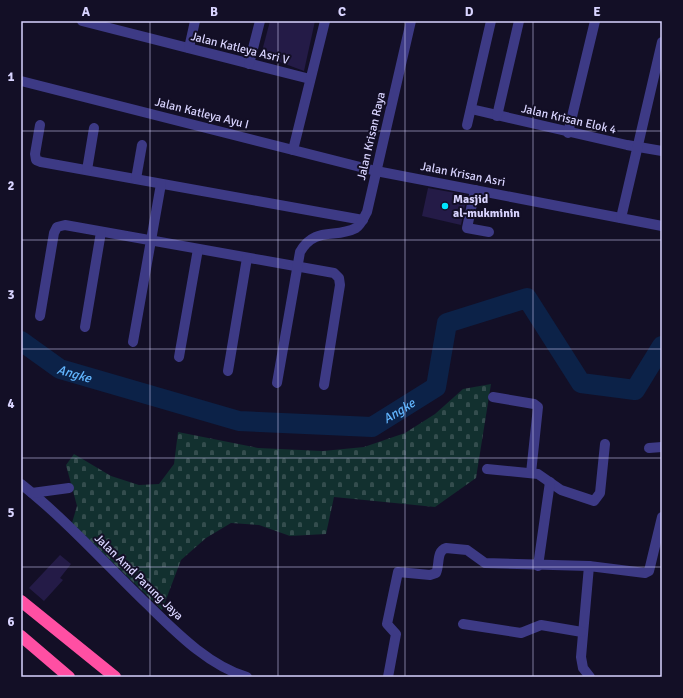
<svg xmlns="http://www.w3.org/2000/svg" width="683" height="698" font-family="Signika,sans-serif">
  <style>
    .cemetery { fill: url(#cemetery-stones) }
    .lines { fill: none; stroke-linecap: round; stroke-linejoin: round }
    .river { stroke: #0c2248; stroke-width: 20 }
    .building { fill: #241b47 }
    .minor { stroke: #3d3a85; stroke-width: 10 }
    .highway { stroke: #ff4fa3; stroke-width: 12 }
    .grid { fill: none; stroke: #d9d4ff; stroke-width: 1; stroke-opacity: 0.55 }
    .poi-dot { fill: #00e5ff; stroke: #130f26; stroke-width: 1.5 }
    .labels { text-anchor: middle; stroke-width: 4; stroke-linejoin: round; paint-order: stroke }
    .street-label { font-size: 12px; fill: #d9d4ff; stroke: #130f26 }
    .poi-label { font-size: 12px; font-weight: bold; fill: #d9d4ff; stroke: #130f26; text-anchor: start }
    .water-label { font-size: 13px; font-style: italic; fill: #62b6ff; stroke: #130f26 }
    .neatline { fill: none; stroke: #d9d4ff; stroke-width: 1.5 }
    .grid-label { font-size: 13px; text-anchor: middle; font-weight: bold; fill: #d9d4ff }
  </style>
  <defs>
    <pattern id="cemetery-stones" width="16" height="16" patternUnits="userSpaceOnUse"><rect width="16" height="16" fill="#12302f"/><path d="M2 7V4a2 2 0 0 1 4 0v3zM10 15v-3a2 2 0 0 1 4 0v3z" fill="#344d4e"/></pattern>
  </defs>
  <rect width="100%" height="100%" fill="#130f26"/>
  <polygon class="cemetery" points="491,384 476,478 435,507 334,497 326,534 290,536 259,525 231,523 206,538 181,560 162,610 72,523 77,506 66,465 74,454 111,476 139,485 159,484 174,464 178,432 258,448 323,451 364,447 405,433 435,414 463,389"/>
  <g class="lines">
    <path class="river" id="s1" d="M21 341 60 369 239 421 372 427 436 387 447 323 527 298 581 383 635 390 662 346"/>
  </g>
  <g class="building">
    <polygon points="270,21 315,21 304,71 261,55"/>
    <polygon points="428,188 467,195 461,225 422,216"/>
    <polygon points="60,555 71,564 60,578 63,580 44,601 29,588"/>
  </g>
  <g class="lines">
    <g class="minor">
      <polyline points="82,21 310,79"/>
      <polyline points="189,48 195,21"/>
      <polyline points="249,64 260,21"/>
      <polyline points="21,81 376,171 662,226"/>
      <polyline points="471,109 627,145 662,151"/>
      <polyline points="497,116 519,21"/>
      <polyline points="40,125 35,154 36,160 41,162 363,220"/>
      <polyline points="467,125 491,21"/>
      <polyline points="568,133 595,21"/>
      <polyline points="293,150 325,21"/>
      <polyline points="87,170 94,128"/>
      <polyline points="136,179 142,145"/>
      <polyline points="475,190 467,228 489,232"/>
      <polyline points="621,218 662,42"/>
      <polyline points="40,316 54,233 57,227 65,225 334,273 339,278 340,285 324,385"/>
      <polyline points="85,327 101,232"/>
      <polyline points="133,342 161,184"/>
      <polyline points="179,357 198,249"/>
      <polyline points="228,371 247,258"/>
      <path d="M277 383 300 252C315 226 335 239 356 228 361 225 364 217 367 212L411 21"/>
      <polyline points="493,397 534,404 538,407 531,473"/>
      <polyline points="649,448 662,447"/>
      <polyline points="487,469 538,474 561,490 594,501 600,493 605,444"/>
      <path d="M21 484C65 519 104 562 145 602 174 630 207 665 247 677"/>
      <polyline points="32,493 69,488"/>
      <polyline points="538,566 550,482"/>
      <polyline points="589,566 581,657 583,668 590,677"/>
      <polyline points="463,624 521,633 541,625 582,632"/>
      <path d="M388 677 396 634 387 624 398 572 430 575 436 573C440 565 436 551 446 548L467 550 485 563 589 566 645 573 649 571 662 517"/>
    </g>
    <g class="highway">
      <polyline points="21,601 115,677"/>
      <polyline points="21,636 69,677"/>
    </g>
  </g>
  <path class="grid" d="M150 21V677M278 21V677M405 21V677M533 21V677M21 131H662M21 240H662M21 349H662M21 458H662M21 567H662"/>
  <circle class="poi-dot" cx="445" cy="206" r="4"/>
  <g class="labels">
    <g class="street-label">
      <text transform="translate(240 48) rotate(14)" y="4">Jalan Katleya Asri V</text>
      <text transform="translate(202 113) rotate(14)" y="4">Jalan Katleya Ayu I</text>
      <text transform="translate(569 119) rotate(13)" y="4">Jalan Krisan Elok 4</text>
      <text transform="translate(371 136) rotate(-77)" y="4">Jalan Krisan Raya</text>
      <text transform="translate(463 174) rotate(11)" y="4">Jalan Krisan Asri</text>
      <text transform="translate(139 577) rotate(44)" y="4">Jalan Amd Parung Jaya</text>
    </g>
    <g class="poi-label">
      <text x="453" y="203">Masjid<tspan x="453" dy="14">al-mukminin</tspan></text>
    </g>
    <g class="water-label">
      <text dy="5" stroke="none"><textPath href="#s1" startOffset="63">Angke</textPath></text>
      <text dy="5" stroke="none"><textPath href="#s1" startOffset="399">Angke</textPath></text>
    </g>
  </g>
  <rect width="683" height="698" fill="none" stroke="#130f26" stroke-width="44"/>
  <rect x="22" y="22" width="639" height="654" class="neatline"/>
  <g class="grid-label">
    <text x="86" y="16">A</text>
    <text x="214" y="16">B</text>
    <text x="342" y="16">C</text>
    <text x="469" y="16">D</text>
    <text x="597" y="16">E</text>
    <text x="11" y="81">1</text>
    <text x="11" y="190">2</text>
    <text x="11" y="299">3</text>
    <text x="11" y="408">4</text>
    <text x="11" y="517">5</text>
    <text x="11" y="626">6</text>
  </g>
</svg>
